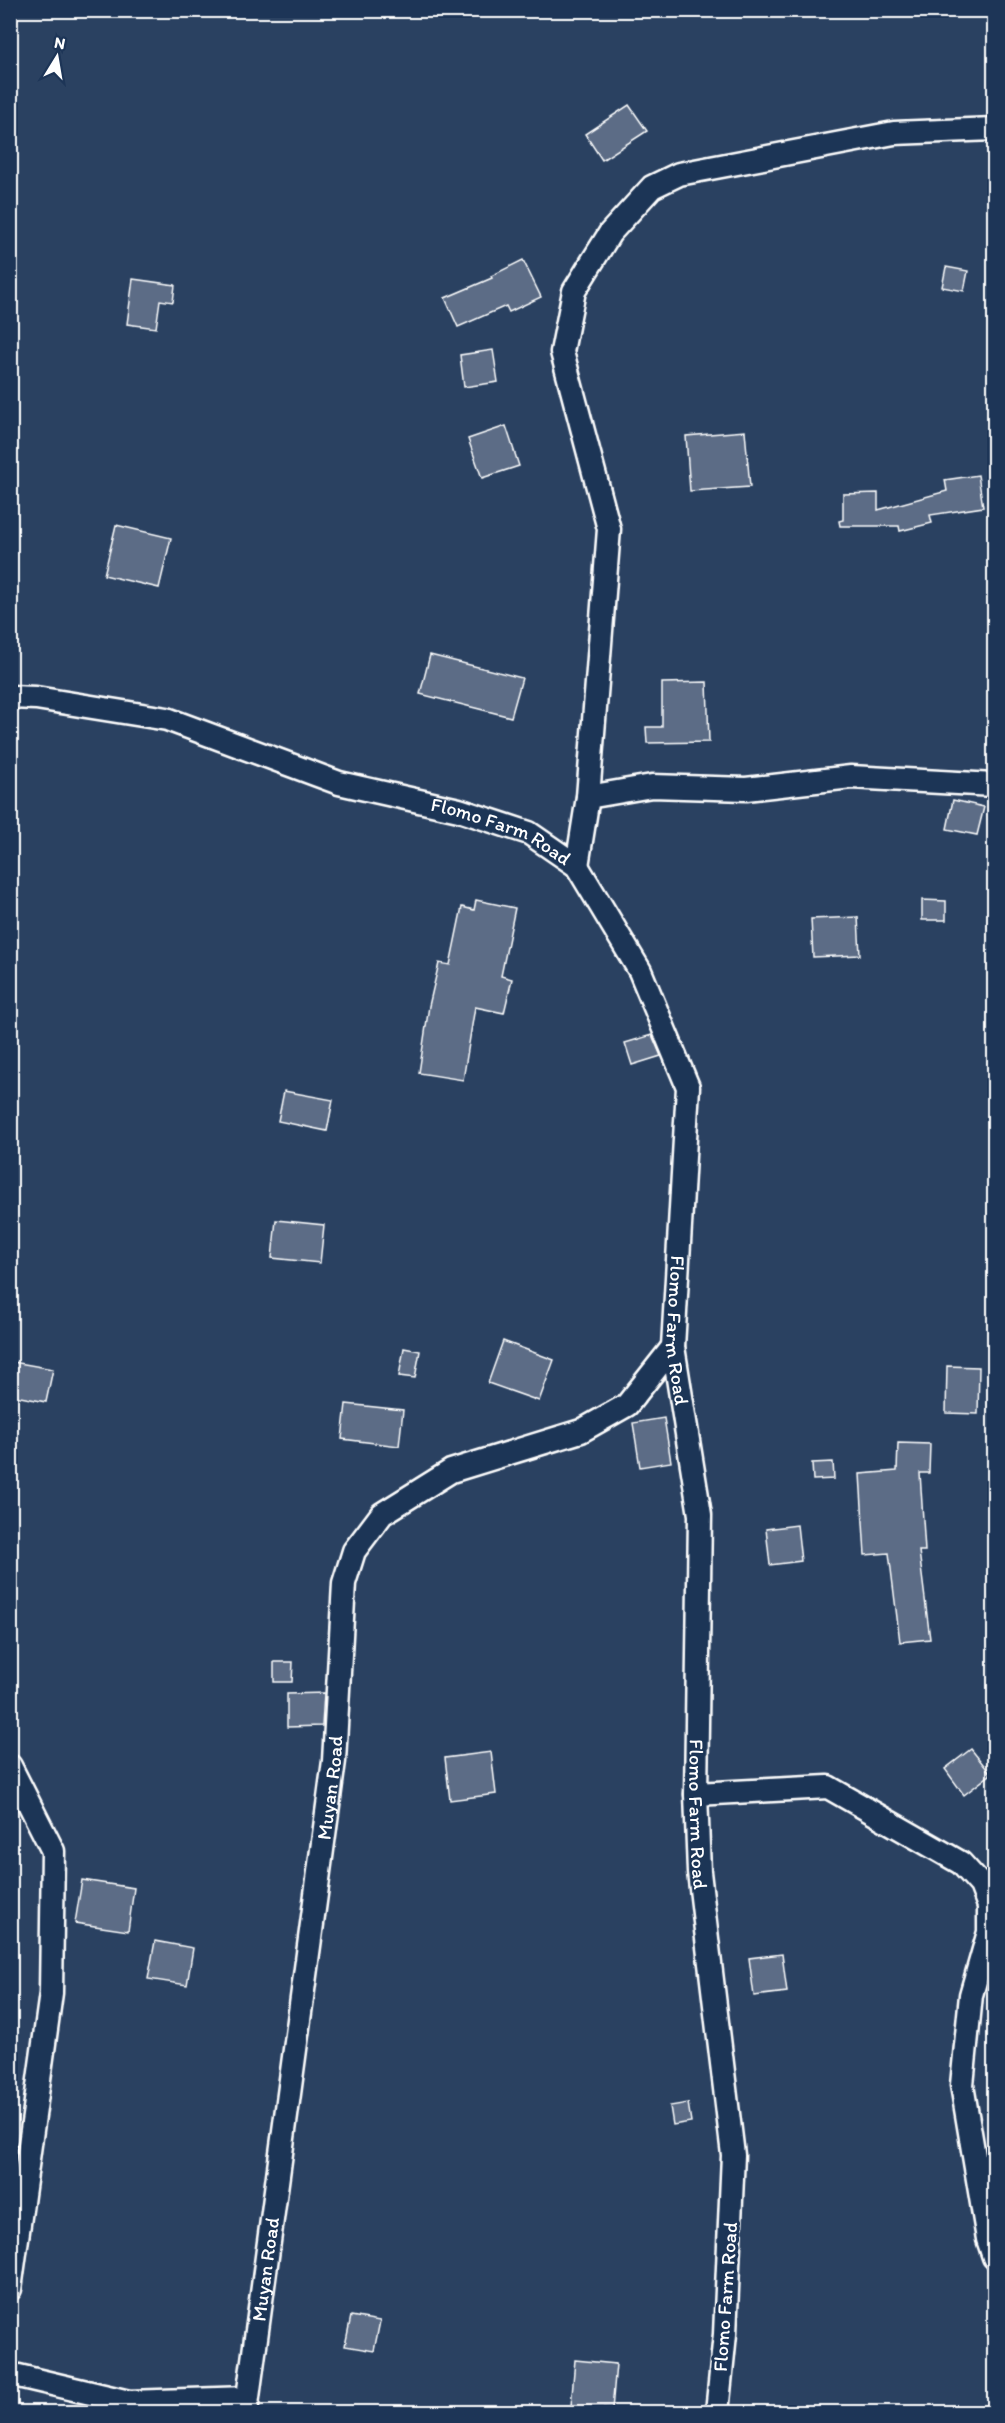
<svg xmlns="http://www.w3.org/2000/svg" width="1005" height="2423" font-family="Itim,sans-serif">
  <style>
    .building { fill: #5b6c86; stroke: #fff; stroke-width: 1.5 }
    .lines { fill: none; stroke-linecap: round; stroke-linejoin: round }
    .street-casing { stroke: #fff; stroke-width: 27 }
    .street { stroke: #1d3557; stroke-width: 22 }
    .labels { text-anchor: middle; stroke-width: 6; stroke-linejoin: round; paint-order: stroke }
    .street-label { font-size: 20px; fill: #fff; stroke: #1d3557 }
  </style>
  <rect width="100%" height="100%" fill="#2a4161"/>
  <filter id="ink" filterUnits="userSpaceOnUse"><feTurbulence type="fractalNoise" baseFrequency=".0167" numOctaves="2"/><feDisplacementMap in="SourceGraphic" scale="12" xChannelSelector="R" yChannelSelector="G"/><feConvolveMatrix kernelMatrix="1 2 1 2 8 2 1 2 1" color-interpolation-filters="sRGB"/></filter>
  <g filter="url(#ink)">
    <g class="building">
      <polygon points="629,105 647,131 602,160 585,134"/>
      <polygon points="523,260 541,297 509,312 506,306 458,327 445,298 492,278 491,276"/>
      <polygon points="946,267 968,271 964,291 942,287"/>
      <polygon points="133,279 175,285 173,302 160,300 156,328 127,324"/>
      <polygon points="493,350 498,382 464,387 460,355"/>
      <polygon points="506,426 519,466 482,478 468,439"/>
      <polygon points="745,431 750,487 690,491 686,436"/>
      <polygon points="978,475 983,507 930,515 932,523 900,531 899,526 840,526 839,521 843,520 843,494 878,493 878,510 947,491 945,480"/>
      <polygon points="116,525 171,538 159,588 104,575"/>
      <polygon points="430,655 522,678 511,717 420,694"/>
      <polygon points="707,682 709,742 647,743 646,727 662,727 662,683"/>
      <polygon points="953,800 984,807 977,835 947,829"/>
      <polygon points="476,900 515,908 501,976 512,979 504,1013 475,1007 463,1080 419,1073 429,1006 439,963 450,965 462,907 474,910"/>
      <polygon points="922,900 946,901 946,920 922,920"/>
      <polygon points="858,917 860,955 813,957 811,919"/>
      <polygon points="652,1035 661,1056 632,1065 625,1043"/>
      <polygon points="284,1091 333,1100 327,1131 278,1121"/>
      <polygon points="276,1220 324,1225 320,1263 272,1258"/>
      <polygon points="503,1341 554,1360 539,1401 488,1383"/>
      <polygon points="404,1348 420,1351 415,1378 399,1376"/>
      <polygon points="13,1362 53,1369 46,1402 10,1395"/>
      <polygon points="947,1366 979,1367 978,1414 946,1413"/>
      <polygon points="346,1404 403,1410 399,1446 342,1439"/>
      <polygon points="664,1418 671,1462 640,1467 633,1423"/>
      <polygon points="898,1443 930,1444 929,1473 920,1473 925,1551 919,1551 930,1639 900,1642 889,1553 865,1555 860,1474 897,1471"/>
      <polygon points="833,1462 834,1479 813,1480 812,1463"/>
      <polygon points="797,1525 801,1561 770,1565 766,1529"/>
      <polygon points="274,1662 293,1662 292,1682 274,1682"/>
      <polygon points="324,1693 322,1726 287,1727 287,1694"/>
      <polygon points="971,1749 991,1774 964,1795 945,1769"/>
      <polygon points="491,1752 496,1794 450,1800 445,1758"/>
      <polygon points="82,1880 134,1888 128,1931 75,1923"/>
      <polygon points="155,1941 193,1948 187,1985 148,1979"/>
      <polygon points="782,1954 787,1992 754,1996 749,1958"/>
      <polygon points="688,2103 691,2122 673,2125 670,2106"/>
      <polygon points="351,2316 380,2321 374,2351 345,2346"/>
      <polygon points="575,2360 616,2364 612,2410 571,2406"/>
    </g>
    <g class="lines">
      <g class="street-casing">
        <g id="street">
          <path id="s1" d="M10 697 36 698 167 719 339 783 459 810 529 833 577 866 640 971 688 1087 673 1347 700 1515 696 1794 699 1872 733 2155 725 2334 717 2412"/>
          <polyline points="588,797 652,786 746,789 851,777 994,785"/>
          <polyline points="577,866 588,797 609,529 562,352 574,291 610,233 652,187 679,174 894,133 994,129"/>
          <polyline points="10,1766 53,1851 51,1993 10,2289"/>
          <polyline points="696,1794 828,1787 961,1863 981,1885 989,1906 989,1932 971,1995 962,2085 988,2239 994,2257"/>
          <polyline points="10,2374 129,2402 247,2398"/>
          <path id="s2" d="M246 2412 334 1761 344 1583 354 1551 382 1514 451 1471 581 1431 627 1405 673 1347"/>
        </g>
      </g>
      <use href="#street" class="street"/>
    </g>
  </g>
  <g class="labels">
    <g class="street-label">
      <text dy="7" stroke="none"><textPath href="#s1" startOffset="512">Flomo Farm Road</textPath></text>
      <text dy="7" stroke="none"><textPath href="#s1" startOffset="1089">Flomo Farm Road</textPath></text>
      <text dy="7" stroke="none"><textPath href="#s2" startOffset="630">Muyan Road</textPath></text>
      <text dy="7" stroke="none"><textPath href="#s1" startOffset="1575">Flomo Farm Road</textPath></text>
      <text dy="7" stroke="none"><textPath href="#s2" startOffset="144">Muyan Road</textPath></text>
      <text transform="translate(725 2297) rotate(-86)" y="7">Flomo Farm Road</text>
    </g>
  </g>
  <rect width="1005" height="2423" fill="none" stroke="#1d3557" stroke-width="36"/>
  <rect x="18" y="18" width="969" height="2387" fill="none" stroke="#fff" stroke-width="2" filter="url(#ink)"/>
  <g transform="translate(57 57) rotate(11)" stroke="#1d3557" stroke-width="4.5" paint-order="stroke">
  <path d="M0-4.5L10 22L0 15L-10 22Z" fill="#ffffff"/>
  <text y="-9" font-size="16" font-weight="bold" text-anchor="middle" fill="#ffffff">N</text>
  </g>
</svg>
